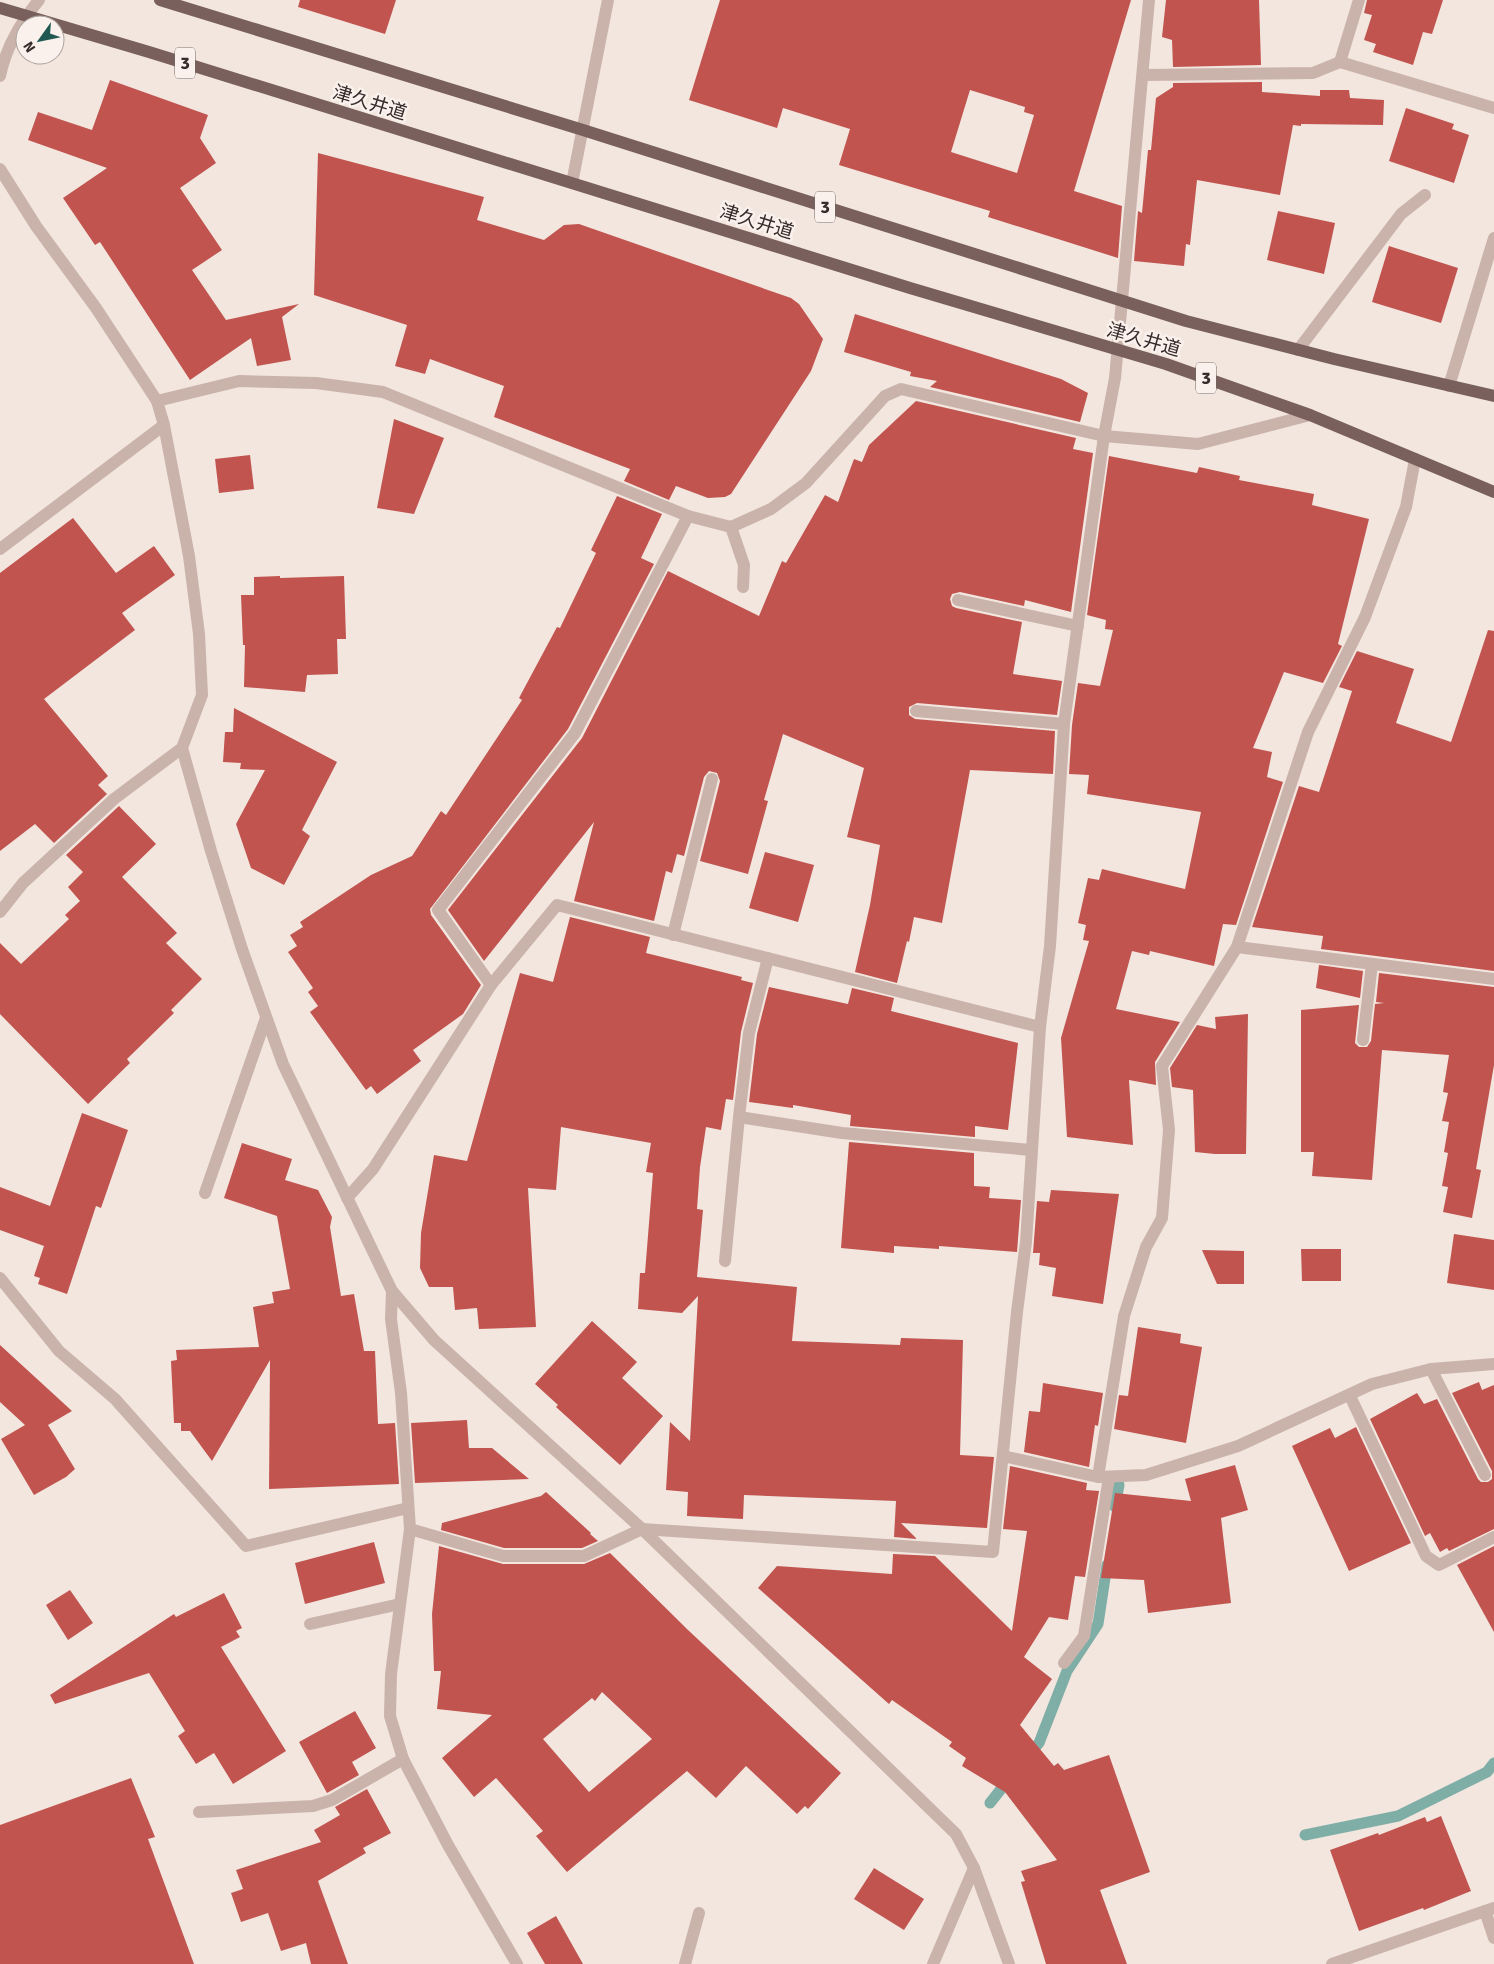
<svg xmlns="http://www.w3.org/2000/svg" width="1494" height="1964" font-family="Signika,'Noto Sans JP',sans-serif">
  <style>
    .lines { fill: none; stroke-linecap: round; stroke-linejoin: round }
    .stream { stroke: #7faea7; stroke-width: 11 }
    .building { fill: #c1544f; fill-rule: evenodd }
    .minor { stroke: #cab3ab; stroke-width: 12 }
    .major { stroke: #79605c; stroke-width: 12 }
    .labels { text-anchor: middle; stroke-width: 5; stroke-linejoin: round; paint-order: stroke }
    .shield { fill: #faf1ec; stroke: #726764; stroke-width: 1 }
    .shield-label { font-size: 18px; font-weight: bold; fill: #382c2a }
    .street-label { font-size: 19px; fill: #382c2a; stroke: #faf1ec }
  </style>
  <rect width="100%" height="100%" fill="#f2e6df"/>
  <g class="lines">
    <g class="stream">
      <polyline points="1115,1507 1119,1485"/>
      <polyline points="1027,1757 1039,1743 1067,1671 1098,1624 1107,1565"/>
      <polyline points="990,1803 1009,1779"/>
      <polyline points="1305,1835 1398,1816 1487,1772 1494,1763"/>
    </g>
  </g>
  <g class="building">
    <polygon points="300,0 396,0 385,34 298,7"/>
    <path d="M720 0H1131L1074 191 1122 206 1118 258 988 217 990 211 839 165 850 129 783 108 777 128 689 100ZM970 90 1025 107 1024 112 1034 115 1017 173 951 152Z"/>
    <polygon points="1166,0 1259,0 1261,65 1173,67 1172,40 1162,37"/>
    <polygon points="1367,0 1443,0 1432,34 1423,32 1413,65 1373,52 1376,44 1364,40 1372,15 1364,13"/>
    <polygon points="110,80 208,115 200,138 216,163 180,188 222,250 192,270 226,320 299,304 282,317 291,360 257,366 251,338 190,380 100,242 95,245 63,198 107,168 28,140 38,112 92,130"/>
    <polygon points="1262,82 1262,92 1320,96 1320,90 1349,90 1350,98 1384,100 1383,125 1301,124 1301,126 1293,125 1280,195 1197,180 1190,245 1186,244 1184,266 1134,261 1138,211 1142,213 1148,150 1151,150 1156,98 1173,87 1173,83"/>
    <polygon points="1406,108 1454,124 1452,129 1469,135 1454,183 1389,161"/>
    <polygon points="318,153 484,197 477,220 544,240 564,225 579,224 791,298 799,304 823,339 811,371 731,494 725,497 708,498 676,486 669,500 624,481 630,469 494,417 504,386 430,359 425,374 395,366 407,325 314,295"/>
    <polygon points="1278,211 1335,223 1324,274 1267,260"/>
    <polygon points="1389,246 1458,268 1441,323 1372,302"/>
    <polygon points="855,314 1061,379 1088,393 1080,422 930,387 937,381 910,376 911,372 844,352"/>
    <polygon points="916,401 1076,438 1073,449 1093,453 1071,612 1025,600 1024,606 960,592 952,594 950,599 952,606 956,608 1022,622 1013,674 1062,681 1057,715 917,703 909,707 909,715 915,719 1055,731 1053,774 970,770 942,923 914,917 909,942 907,941 897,983 855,972 870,905 880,845 847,837 864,768 783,734 764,800 768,801 748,874 700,861 720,781 717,773 709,771 704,777 684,856 677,854 672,873 666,871 654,921 574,901 594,822 484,961 448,910 582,738 668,571 759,616 782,561 786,563 825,495 838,502 854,459 862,462 869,445"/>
    <polygon points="394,419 444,438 414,514 377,508"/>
    <polygon points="250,455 254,489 219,493 215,459"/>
    <polygon points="1109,456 1197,473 1199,467 1240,476 1239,480 1314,494 1312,505 1369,519 1338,644 1342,646 1323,683 1284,672 1253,748 1272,752 1267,777 1283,782 1236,925 1223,924 1214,966 1150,951 1149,955 1132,951 1116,1009 1180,1022 1155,1062 1156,1085 1129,1080 1133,1145 1067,1137 1061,1038 1089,941 1083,940 1086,925 1078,923 1088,878 1099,880 1102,869 1185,889 1201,812 1087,794 1089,775 1069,774 1072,725 1078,683 1100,686 1113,630 1105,629 1106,620 1087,615"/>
    <polygon points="617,496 662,514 641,558 654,564 568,729 430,909 431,915 481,985 463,1014 413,1050 421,1061 377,1094 371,1086 366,1090 310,1012 318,1006 308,992 313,988 288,952 297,946 290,935 303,927 300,922 371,875 412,856 441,811 446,815 522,700 519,698 557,627 560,628 596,553 591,550"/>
    <polygon points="73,518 116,573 154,546 175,575 122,613 135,630 44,699 108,776 98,785 107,794 54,843 35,824 0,851 0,573"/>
    <polygon points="280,576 280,578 344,576 346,639 337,639 338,674 307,675 305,692 244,687 245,645 243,645 241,595 254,595 254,577"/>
    <polygon points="1488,630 1494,631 1494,971 1321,949 1323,936 1252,927 1299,786 1319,792 1352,691 1339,687 1357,651 1414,669 1396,723 1451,742"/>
    <polygon points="234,708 337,762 302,830 310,836 284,885 251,868 236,824 265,770 240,769 241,763 223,762 225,732 233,732"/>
    <polygon points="119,806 156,844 122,877 177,933 166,943 202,979 171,1010 174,1013 127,1059 130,1063 88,1104 0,1014 0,943 21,964 69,919 65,915 80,901 68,887 83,872 66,855"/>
    <polygon points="765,852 814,865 798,922 749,908"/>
    <polygon points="570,917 650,937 646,953 742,977 741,980 753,983 741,1032 733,1100 726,1099 721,1130 706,1127 700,1167 697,1209 703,1210 697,1277 797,1287 792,1341 900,1345 901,1338 963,1340 960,1455 994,1457 987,1528 901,1523 917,1539 894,1537 896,1501 744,1495 743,1519 687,1516 688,1492 666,1490 670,1422 690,1441 698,1296 682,1313 638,1309 640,1273 645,1273 653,1173 646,1172 651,1143 561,1127 556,1190 528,1188 536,1327 479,1329 477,1308 455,1310 453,1287 429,1287 420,1268 421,1233 434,1155 467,1161 520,973 553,982"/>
    <polygon points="1319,965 1363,971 1360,998 1316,988"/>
    <polygon points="1379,973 1494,987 1494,1065 1476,1169 1481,1170 1472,1218 1443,1212 1448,1187 1442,1186 1448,1153 1444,1152 1449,1122 1442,1121 1448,1093 1443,1092 1449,1055 1382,1050 1372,1180 1312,1176 1314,1152 1301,1152 1301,1010 1359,1005 1355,1043 1359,1047 1367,1047 1371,1041 1375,1004 1384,1003 1376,1002"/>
    <polygon points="769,987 848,1004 852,988 894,998 891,1011 1018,1043 1008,1130 975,1126 975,1137 850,1126 851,1115 793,1105 793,1108 749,1102 757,1034"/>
    <polygon points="1248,1014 1246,1154 1215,1154 1195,1152 1193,1090 1172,1087 1170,1068 1197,1025 1216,1029 1215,1017"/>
    <polygon points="82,1113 128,1130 101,1208 96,1206 67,1294 38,1284 40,1278 34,1276 44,1246 0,1230 0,1187 50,1206"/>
    <polygon points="849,1142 974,1153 974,1186 990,1187 989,1198 1021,1200 1017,1252 939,1246 939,1249 894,1246 894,1253 841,1248"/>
    <polygon points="242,1143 292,1159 285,1180 318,1190 332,1217 330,1227 341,1296 354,1294 364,1351 375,1351 378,1424 395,1423 399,1484 269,1489 270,1360 212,1461 190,1431 181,1431 181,1423 174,1423 171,1361 177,1360 176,1350 259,1347 253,1307 274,1303 272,1292 290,1289 277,1216 224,1198"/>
    <polygon points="1051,1190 1119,1194 1103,1304 1052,1296 1056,1268 1039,1265 1040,1253 1033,1253 1037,1201 1049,1202"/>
    <polygon points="1454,1234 1494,1240 1494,1290 1447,1283"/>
    <polygon points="1301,1249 1341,1249 1341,1281 1302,1281"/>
    <polygon points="1202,1250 1244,1251 1244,1284 1217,1284"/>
    <polygon points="592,1321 637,1362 622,1378 663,1416 620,1465 556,1407 558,1405 535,1384"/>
    <polygon points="1138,1327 1181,1334 1180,1343 1202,1347 1186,1443 1114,1429 1119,1395 1128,1396"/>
    <polygon points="0,1345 72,1411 48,1425 75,1469 66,1477 34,1495 1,1439 25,1425 0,1402"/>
    <polygon points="1479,1382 1482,1390 1494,1385 1494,1529 1449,1551 1447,1548 1440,1552 1430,1533 1425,1536 1370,1419 1417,1393 1424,1404 1437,1399 1478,1479 1481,1482 1488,1482 1492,1479 1492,1471 1452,1393"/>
    <polygon points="1043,1383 1103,1393 1098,1426 1095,1425 1089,1467 1024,1452 1029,1411 1040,1412"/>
    <polygon points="467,1420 469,1448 492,1448 529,1479 415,1483 411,1423"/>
    <polygon points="1356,1427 1411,1543 1349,1571 1292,1446 1330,1428 1335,1438"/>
    <polygon points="1235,1465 1248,1510 1221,1518 1231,1603 1148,1613 1144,1580 1101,1578 1115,1493 1191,1501 1185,1479"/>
    <polygon points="1010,1466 1087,1483 1086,1490 1099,1491 1085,1577 1075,1576 1068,1620 1049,1617 1024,1657 1052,1679 1020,1725 1054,1766 1058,1763 1064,1770 1109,1755 1150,1872 1100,1890 1127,1964 1046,1964 1021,1882 1025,1881 1021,1871 1057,1860 1005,1792 962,1766 966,1758 949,1746 952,1742 892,1700 889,1704 758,1588 777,1566 892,1574 893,1554 935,1556 1012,1631 1027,1531 1003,1529"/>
    <polygon points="546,1492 591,1533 590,1534 598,1541 582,1548 504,1548 441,1530 442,1523 541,1496"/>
    <polygon points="374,1542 385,1583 305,1604 295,1563"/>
    <path d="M439 1546 503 1564H584L610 1553 688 1630 841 1773 808 1809 805 1806 797 1814 746 1766 716 1798 687 1771 567 1872 536 1836 543 1831 496 1778 474 1797 442 1758 492 1715 437 1709 441 1671H434L432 1614ZM602 1692 652 1739 589 1792 543 1739 592 1698 595 1701Z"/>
    <polygon points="1494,1546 1494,1632 1457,1565"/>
    <polygon points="70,1590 93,1623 68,1640 46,1605"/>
    <polygon points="224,1593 242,1628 236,1631 240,1637 221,1647 286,1751 233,1784 214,1753 196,1764 178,1736 185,1731 149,1673 55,1704 50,1695 174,1614 176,1617"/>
    <polygon points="355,1711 376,1748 352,1762 359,1775 327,1793 299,1742"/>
    <polygon points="131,1778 155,1837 148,1839 194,1964 0,1964 0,1825"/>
    <polygon points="367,1789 391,1833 363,1848 366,1853 318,1881 348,1964 311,1964 306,1943 281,1951 268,1913 241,1922 231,1893 243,1889 236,1870 321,1842 314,1830 340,1815 335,1807"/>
    <polygon points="1441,1816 1471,1891 1424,1910 1423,1908 1359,1931 1330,1850 1378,1833 1379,1835 1425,1817 1427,1822"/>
    <polygon points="874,1868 924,1899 904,1930 854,1899"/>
    <polygon points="556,1916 583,1964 545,1964 527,1933"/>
  </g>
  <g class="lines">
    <g class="minor">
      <polyline points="1340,62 1359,0"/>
      <polyline points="1144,75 1313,73 1340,62 1494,108"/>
      <path d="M0 76C6 47 20 23 39 0"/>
      <polyline points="0,169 36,226 96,308 157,401 164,425 189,556 199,634 202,695 182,748 114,799 23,883 0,912"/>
      <polyline points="572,183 608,0"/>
      <polyline points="1298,350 1401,214 1425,195"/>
      <polyline points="1449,386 1494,238"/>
      <polyline points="157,401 239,381 316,383 383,392 688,516 731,527 771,509 806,483 885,396 901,389 1104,436 1198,444 1310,415"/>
      <polyline points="731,527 744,565 743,587"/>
      <polyline points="0,549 164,425"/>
      <polyline points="958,600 1078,626"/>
      <polyline points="916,711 1064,724"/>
      <polyline points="182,748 211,851 242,949 283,1064 392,1291 434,1340 642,1529 956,1834 974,1868 1009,1964"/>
      <polyline points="673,935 712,779"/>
      <polyline points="1237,947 1494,979"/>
      <polyline points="491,985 438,910 575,733 688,516"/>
      <polyline points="1363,1040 1372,964"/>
      <polyline points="739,1117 842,1133 1031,1150"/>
      <polyline points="205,1193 266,1018"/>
      <polyline points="347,1198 373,1169 491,985 557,905 1040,1027"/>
      <polyline points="725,1261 739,1117 749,1033 768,958"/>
      <polyline points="0,1278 59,1351 115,1399 246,1546 408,1508"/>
      <polyline points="392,1291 391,1319 401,1393 410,1529 391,1674 390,1716 403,1759 448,1845 517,1964"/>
      <polyline points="1431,1369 1485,1475"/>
      <polyline points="1350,1396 1426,1556 1439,1565 1494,1537"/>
      <polyline points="1003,1456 1098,1477 1146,1475 1238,1446 1372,1384 1431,1369 1494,1364"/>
      <polyline points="1098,1477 1124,1316 1146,1247 1162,1218 1169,1130 1162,1066 1237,947 1308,732 1365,617 1406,507 1415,459"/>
      <polyline points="410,1529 503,1556 584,1556 642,1529 993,1552 1017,1312 1026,1242 1040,1027 1050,946 1064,724 1104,436 1115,378 1149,0"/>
      <polyline points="310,1624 400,1604"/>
      <polyline points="1064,1663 1084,1636 1109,1477"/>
      <polyline points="199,1812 313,1806 332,1800 403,1759"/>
      <polyline points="1485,1911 1494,1938"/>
      <polyline points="685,1964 699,1913"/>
      <polyline points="933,1964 974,1868"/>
      <polyline points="1332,1964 1494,1908"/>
    </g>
    <g class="major">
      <polyline points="160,0 583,130 1186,321 1334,359 1494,396"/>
      <polyline points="0,8 149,52 910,288 1166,364 1310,415 1494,492"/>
    </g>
  </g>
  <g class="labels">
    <g class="shield">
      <rect x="175" y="47.5" width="20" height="31" rx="4"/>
      <rect x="815" y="191.5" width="20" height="31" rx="4"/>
      <rect x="1196" y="362.5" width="20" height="31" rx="4"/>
    </g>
    <g class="shield-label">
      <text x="185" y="69">3</text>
      <text x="825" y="213">3</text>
      <text x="1206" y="384">3</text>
    </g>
    <g class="street-label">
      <text transform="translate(370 102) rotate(17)" y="7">津久井道</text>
      <text transform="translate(757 221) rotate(17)" y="7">津久井道</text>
      <text transform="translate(1144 339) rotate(16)" y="7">津久井道</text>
    </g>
  </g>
  <g transform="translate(40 40) rotate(237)"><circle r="24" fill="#faf1ec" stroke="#aca29e"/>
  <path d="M0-4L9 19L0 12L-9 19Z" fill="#215851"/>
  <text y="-8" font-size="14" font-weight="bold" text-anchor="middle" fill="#382c2a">N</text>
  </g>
</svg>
